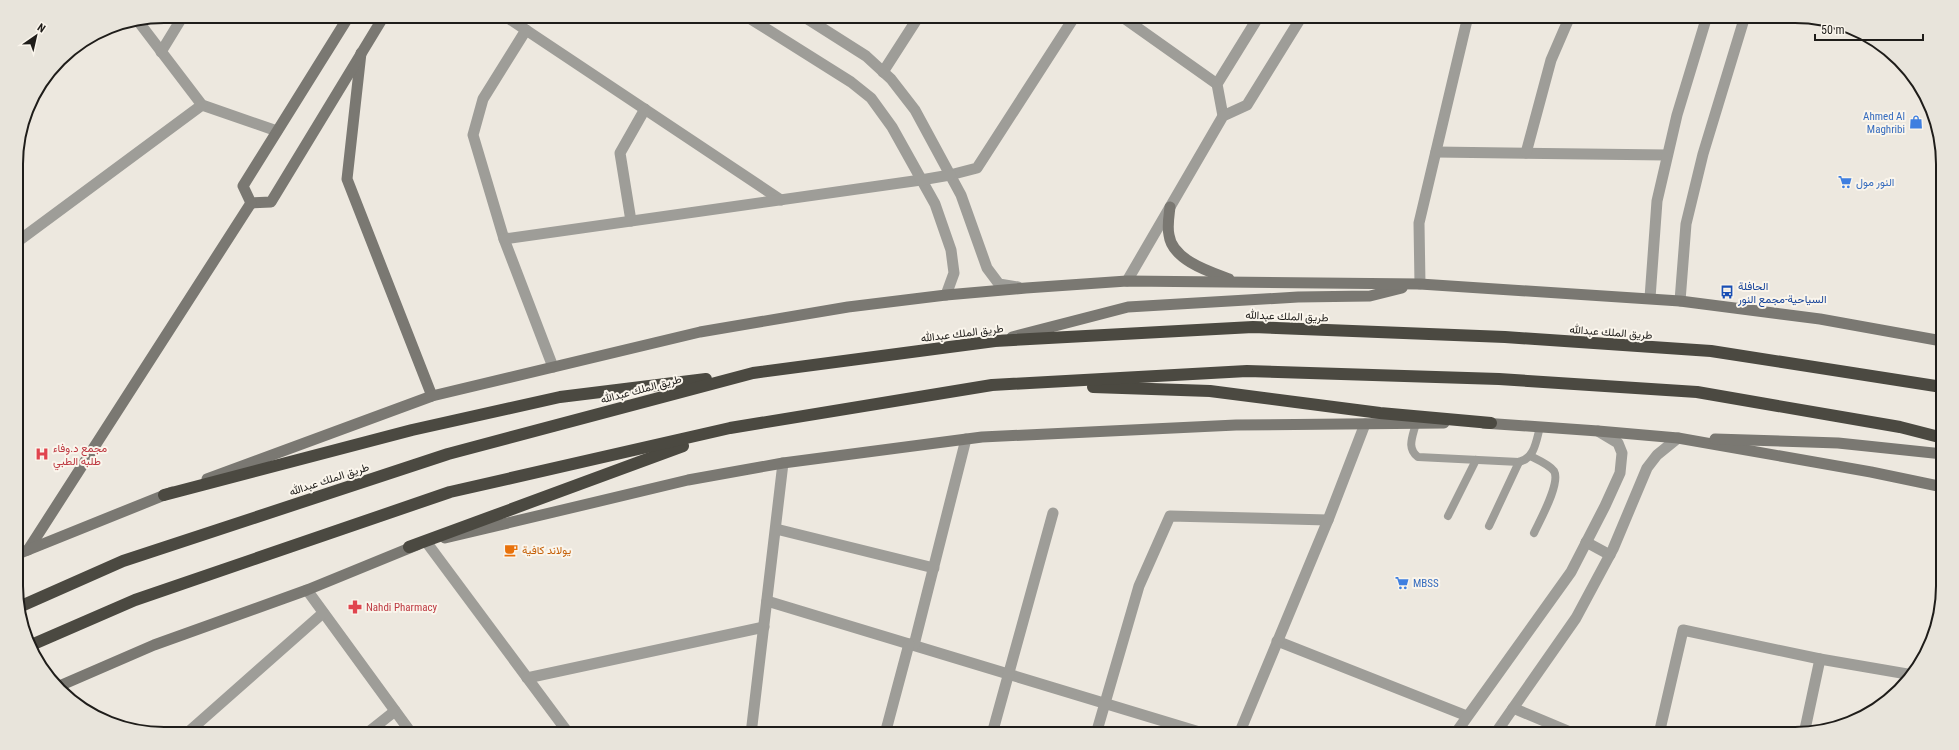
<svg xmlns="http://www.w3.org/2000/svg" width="1959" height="750" font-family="'Roboto Condensed',Vazirmatn,sans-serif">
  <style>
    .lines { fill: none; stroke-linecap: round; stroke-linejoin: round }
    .service { stroke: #9e9d98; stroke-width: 8 }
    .minor { stroke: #9e9d98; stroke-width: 11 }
    .tertiary { stroke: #9e9d98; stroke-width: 11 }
    .secondary { stroke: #7a7872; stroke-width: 11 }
    .motorway { stroke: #4b4941; stroke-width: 12 }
    .labels { text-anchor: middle; stroke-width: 4; stroke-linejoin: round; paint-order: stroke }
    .shop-label { font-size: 11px; fill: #366cbe; stroke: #faf5ec; text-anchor: start }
    .transit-label { font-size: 11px; fill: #164399; stroke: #faf5ec; text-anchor: start }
    .street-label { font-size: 11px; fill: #1f1d1a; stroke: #faf5ec }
    .health-label { font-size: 11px; fill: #be3a42; stroke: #faf5ec; text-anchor: start }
    .food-label { font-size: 11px; fill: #c56008; stroke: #faf5ec; text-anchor: start }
    .rim { fill: none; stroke: #1f1d1a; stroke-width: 2 }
  </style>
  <rect width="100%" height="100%" fill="#ede8df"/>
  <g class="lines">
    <g class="service">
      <path d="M1416 423C1413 436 1406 448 1418 457L1519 462C1535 458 1536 441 1540 427"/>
      <path d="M1530 456C1538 460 1548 464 1554 471 1561 483 1540 520 1534 533"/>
      <polyline points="1448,516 1476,460"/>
      <polyline points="1489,526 1519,462"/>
    </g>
    <g class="minor">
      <polyline points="505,16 781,200"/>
      <polyline points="1121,16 1217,84"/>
      <polyline points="138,21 202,105 277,131"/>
      <polyline points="526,30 483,99 473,135 504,239 553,367"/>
      <polyline points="161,52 183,16"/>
      <polyline points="883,72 919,16"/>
      <polyline points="1436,152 1667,155"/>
      <polyline points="1526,153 1551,60 1570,16"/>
      <polyline points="950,175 977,168 1075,16"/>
      <polyline points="631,221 620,153 645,109"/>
      <polyline points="504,239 921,180"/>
      <polyline points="17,242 202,105"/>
      <polyline points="1420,284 1419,223 1468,16"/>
      <polyline points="776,529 934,568"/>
      <polyline points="427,543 569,734"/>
      <polyline points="307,590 412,734"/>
      <polyline points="767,601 1206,734"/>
      <polyline points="1277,641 1467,716"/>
      <polyline points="914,645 966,439"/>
      <polyline points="527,678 764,627"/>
      <polyline points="1513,708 1575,734"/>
      <polyline points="186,734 323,613"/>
      <polyline points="366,734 395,711"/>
      <polyline points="751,734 783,463"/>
      <polyline points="885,734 909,644"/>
      <polyline points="992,734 1053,513"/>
      <polyline points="1096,734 1139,586 1170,516 1328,520"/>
      <polyline points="1239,734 1328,520 1365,424"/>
      <polyline points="1659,734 1683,630 1820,659 1913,675"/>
      <polyline points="1804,734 1820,659"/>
    </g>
    <g class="tertiary">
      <polyline points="746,16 851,82 871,98 892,127 935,204 951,250 954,273 946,295"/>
      <polyline points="803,16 866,56 891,79 915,110 961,195 987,268 999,284 1018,287"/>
      <polyline points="1223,116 1217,84 1259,16"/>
      <polyline points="921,180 950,175"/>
      <polyline points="1127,281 1223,116 1247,105 1302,16"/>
      <polyline points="1650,298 1657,201 1677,115 1707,16"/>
      <polyline points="1680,301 1686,224 1703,154 1745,16"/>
      <polyline points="1586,542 1610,555"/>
      <polyline points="1455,734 1571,572 1605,506 1620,473 1622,453 1618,443 1598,431"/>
      <polyline points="1495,734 1576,618 1613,549 1647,468 1657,455 1678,438"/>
    </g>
    <g class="secondary">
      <polyline points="361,53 347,179 432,396"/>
      <polyline points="251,203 271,202 384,16"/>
      <polyline points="251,203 243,186 349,16"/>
      <path d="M1170 207C1169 216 1167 226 1169 235 1172 260 1210 272 1229 279"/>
      <polyline points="1012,337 1128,307 1298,297 1370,296 1402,288"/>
      <polyline points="1483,423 1598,431 1678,438 1871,472 1943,487"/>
      <polyline points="1715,439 1838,443 1943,454"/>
      <polyline points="207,479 432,396 700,332 848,307 946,295 1026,288 1127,281 1420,284 1680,301 1820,319 1942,341"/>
      <polyline points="445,538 688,480 783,463 982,437 1236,425 1444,423"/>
      <polyline points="28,550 251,203"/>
      <polyline points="18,554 172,492"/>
      <polyline points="57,687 154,645 307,590 417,545"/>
    </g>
    <g class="motorway">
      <polyline points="1093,387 1210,391 1380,413 1491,423"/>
      <polyline points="164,495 412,430 560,397 706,379"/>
      <polyline points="409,547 683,446"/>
      <polyline points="19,607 123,561 448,454 753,373 995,341 1253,327 1505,337 1711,351 1942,387"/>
      <polyline points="29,646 135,600 450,492 730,428 992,385 1247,371 1499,379 1697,392 1900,427 1943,438"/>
    </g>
  </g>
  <defs>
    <g id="shop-bare" transform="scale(1.08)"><path d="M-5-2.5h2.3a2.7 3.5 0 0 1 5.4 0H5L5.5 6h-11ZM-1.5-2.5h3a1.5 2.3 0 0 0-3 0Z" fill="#3f7fe0" stroke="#faf5ec" stroke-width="2.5" paint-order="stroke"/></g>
    <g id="supermarket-bare" transform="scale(1.08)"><path d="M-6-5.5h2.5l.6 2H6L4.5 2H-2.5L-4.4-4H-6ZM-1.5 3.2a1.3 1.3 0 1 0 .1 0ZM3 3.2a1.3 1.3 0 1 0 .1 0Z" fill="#3f7fe0" stroke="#faf5ec" stroke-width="2.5" paint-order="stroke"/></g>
    <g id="bus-bare" transform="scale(1.08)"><path d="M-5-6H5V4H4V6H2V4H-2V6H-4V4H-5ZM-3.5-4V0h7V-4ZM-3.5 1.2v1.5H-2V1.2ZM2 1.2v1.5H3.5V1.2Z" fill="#1a4fb4" stroke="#faf5ec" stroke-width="2.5" paint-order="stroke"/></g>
    <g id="hospital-bare" transform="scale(1.08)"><path d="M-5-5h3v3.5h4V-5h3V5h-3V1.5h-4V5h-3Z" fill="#e0444e" stroke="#faf5ec" stroke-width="2.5" paint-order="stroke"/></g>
    <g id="cafe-bare" transform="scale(1.08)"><path d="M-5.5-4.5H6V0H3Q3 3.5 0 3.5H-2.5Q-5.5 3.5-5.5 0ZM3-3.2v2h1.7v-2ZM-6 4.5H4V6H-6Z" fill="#e8710a" stroke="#faf5ec" stroke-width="2.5" paint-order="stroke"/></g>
    <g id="pharmacy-bare" transform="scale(1.08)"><path d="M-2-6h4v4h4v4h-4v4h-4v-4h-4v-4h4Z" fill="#e0444e" stroke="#faf5ec" stroke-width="2.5" paint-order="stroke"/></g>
  </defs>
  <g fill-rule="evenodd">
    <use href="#shop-bare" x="1916" y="122"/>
    <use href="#supermarket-bare" x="1845" y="182"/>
    <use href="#bus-bare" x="1727" y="292"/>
    <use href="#hospital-bare" x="42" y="454"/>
    <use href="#cafe-bare" x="511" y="550"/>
    <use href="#supermarket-bare" x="1402" y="583"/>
    <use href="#pharmacy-bare" x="355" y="607"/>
  </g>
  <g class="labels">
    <g class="shop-label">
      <text x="1905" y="120" text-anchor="end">Ahmed Al<tspan x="1905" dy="13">Maghribi</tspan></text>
      <text x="1856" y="186">النور مول</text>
      <text x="1413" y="587">MBSS</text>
    </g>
    <g class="transit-label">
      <text x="1738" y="290">الحافلة<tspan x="1738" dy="13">السياحية-مجمع النور</tspan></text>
    </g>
    <g class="street-label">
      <text transform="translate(1287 316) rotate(2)" y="4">طريق الملك عبدالله</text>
      <text transform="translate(1611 332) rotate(4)" y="4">طريق الملك عبدالله</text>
      <text transform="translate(962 333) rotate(-7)" y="4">طريق الملك عبدالله</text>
      <text transform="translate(641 389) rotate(-15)" y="4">طريق الملك عبدالله</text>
      <text transform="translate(329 479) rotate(-18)" y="4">طريق الملك عبدالله</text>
    </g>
    <g class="health-label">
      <text x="53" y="452">مجمع د.وفاء<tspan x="53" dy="13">طلبه الطبي</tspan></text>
      <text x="366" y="611">Nahdi Pharmacy</text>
    </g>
    <g class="food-label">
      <text x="522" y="554">يولاند كافية</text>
    </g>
  </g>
  <path d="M0 0H1959V750H0ZM164 23H1795A141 141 0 0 1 1936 164V586A141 141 0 0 1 1795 727H164A141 141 0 0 1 23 586V164A141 141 0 0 1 164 23Z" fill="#e8e4db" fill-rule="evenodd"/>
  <path class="rim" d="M164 23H1795A141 141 0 0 1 1936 164V586A141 141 0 0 1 1795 727H164A141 141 0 0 1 23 586V164A141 141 0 0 1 164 23Z"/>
  <g transform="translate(36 36) rotate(34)" stroke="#faf5ec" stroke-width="3" paint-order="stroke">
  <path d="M0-3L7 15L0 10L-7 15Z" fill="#1f1d1a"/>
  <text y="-6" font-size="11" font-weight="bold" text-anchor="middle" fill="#1f1d1a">N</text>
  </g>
  <path d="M1815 34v6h108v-6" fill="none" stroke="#1f1d1a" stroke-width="2"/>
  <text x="1821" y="34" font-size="12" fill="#1f1d1a" stroke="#faf5ec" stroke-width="3" paint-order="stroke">50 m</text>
</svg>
